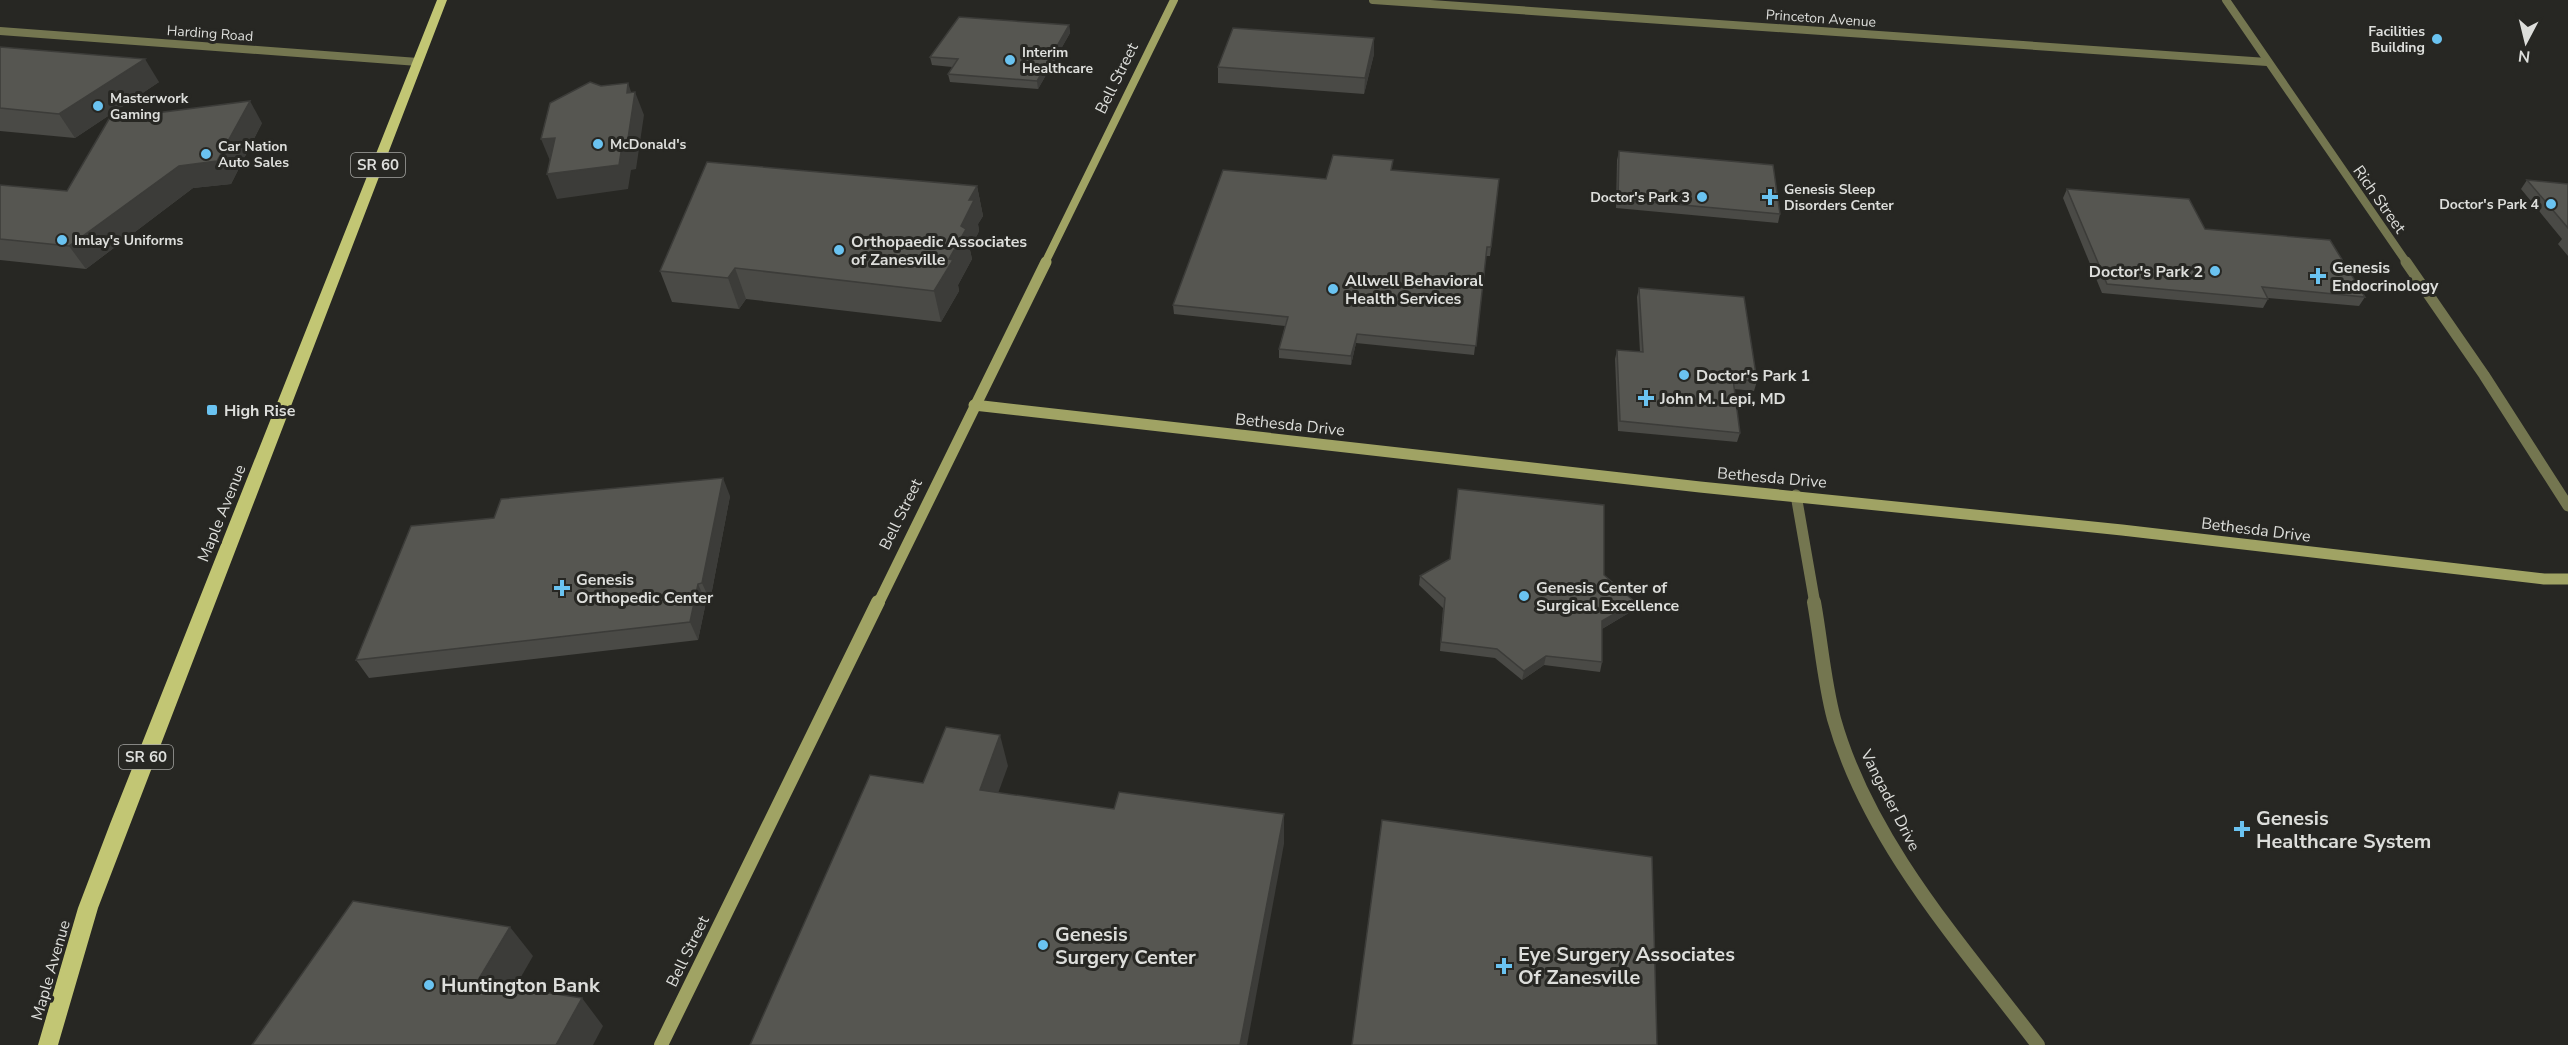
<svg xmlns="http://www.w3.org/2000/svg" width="2568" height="1045" font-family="'Nunito Sans',sans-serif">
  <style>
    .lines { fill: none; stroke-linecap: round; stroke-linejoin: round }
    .street-far2 { stroke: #747650; stroke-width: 8 }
    .street-far1 { stroke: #747650; stroke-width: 11 }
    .street { stroke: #747650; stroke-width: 14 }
    .secondary-far2 { stroke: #a0a364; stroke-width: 8 }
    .secondary-far1 { stroke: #a0a364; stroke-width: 11 }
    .secondary { stroke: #a0a364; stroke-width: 14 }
    .primary { fill: #c2c674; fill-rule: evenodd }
    .wall { fill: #4a4a46 }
    .shaded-wall { fill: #3c3c39 }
    .building { fill: #565651; stroke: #3c3c39; stroke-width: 1.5 }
    .poi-dot { fill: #6ac3f1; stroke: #272723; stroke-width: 2 }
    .labels { text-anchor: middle; stroke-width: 6; stroke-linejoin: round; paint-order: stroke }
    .far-street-label { font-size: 14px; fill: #dddedb; stroke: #272723 }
    .far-poi-label { font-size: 14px; font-weight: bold; fill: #dddedb; stroke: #272723; text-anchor: start }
    .shield { fill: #272723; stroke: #a6a7a4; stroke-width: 1.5 }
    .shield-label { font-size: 15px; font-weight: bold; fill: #dddedb }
    .street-label { font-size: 16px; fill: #dddedb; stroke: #272723 }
    .poi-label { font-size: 16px; font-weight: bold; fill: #dddedb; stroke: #272723; text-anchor: start }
    .near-poi-label { font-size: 20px; font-weight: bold; fill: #dddedb; stroke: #272723; text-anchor: start }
  </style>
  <rect width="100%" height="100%" fill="#272723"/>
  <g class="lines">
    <g class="street-far2">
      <polyline points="1373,0 2267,62"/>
      <polyline points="2226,0 2407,263"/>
      <polyline points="0,31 418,62"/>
    </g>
    <g class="street-far1">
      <polyline points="2406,262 2484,375 2568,506"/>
      <polyline points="1796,495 1815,604"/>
    </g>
    <path class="street" d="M1814 602C1821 641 1824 682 1834 719 1869 843 1962 945 2038 1045"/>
    <polyline class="secondary-far2" points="1045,263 1174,0"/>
    <g class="secondary-far1">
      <polyline points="974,405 1700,487 2122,530 2544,579 2568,579"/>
      <polyline points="878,604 1046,262"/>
    </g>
    <polyline class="secondary" points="661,1045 878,602"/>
    <polygon class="primary" points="437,0 447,0 98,908 58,1045 38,1045 78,908 110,824"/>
  </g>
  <g class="wall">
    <polygon points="1069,25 1070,33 1038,89 950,82 948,74 952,67 932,65 930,57"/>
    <polygon points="0,47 159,82 75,138 0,131"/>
    <polygon points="1374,54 1364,94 1218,83 1218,67"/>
    <polygon points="262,123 231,184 193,188 86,269 0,260 0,185 67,191"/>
    <polygon points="1619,151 1780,214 1778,223 1616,208 1617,160"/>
    <polygon points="1392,170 1499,179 1490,256 1486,256 1474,355 1356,343 1351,365 1279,358 1279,349 1285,326 1174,314 1173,305"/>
    <polygon points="2527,180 2568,184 2568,256 2558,244 2562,239 2521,189"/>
    <polygon points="977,186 983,216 978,224 979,231 970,250 972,259 958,285 959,291 941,322 746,299 739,309 672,302 660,271"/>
    <polygon points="2067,189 2205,229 2365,297 2359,306 2268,298 2268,299 2263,308 2102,293 2063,198"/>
    <polygon points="1639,288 1757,381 1754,391 1734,389 1740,433 1737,442 1618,431 1615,359 1617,350 1640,352 1637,297"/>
    <polygon points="730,496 710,601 706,602 698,640 369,678 356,660"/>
    <polygon points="1604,575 1632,611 1602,629 1602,662 1600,672 1544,665 1522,680 1495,658 1440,651 1443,608 1419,585 1420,576"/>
  </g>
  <g class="shaded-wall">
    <polygon points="1069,25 1070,33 1038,89 1037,81"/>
    <polygon points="1374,38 1374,54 1364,94 1365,78"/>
    <polygon points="145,59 159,82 75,138 59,114"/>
    <polygon points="628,83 634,100 635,92 644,115 636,169 631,170 628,189 557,199 547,174 627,93"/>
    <polygon points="250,101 262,123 231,184 193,188 86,269 69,246 179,166"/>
    <polygon points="555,138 551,163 541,139"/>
    <polygon points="977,186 983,216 978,224 979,231 970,250 972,259 958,285 959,291 941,322 934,291 961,226 969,200"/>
    <polygon points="735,268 746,299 739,309 728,278"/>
    <polygon points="1357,334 1356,343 1351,365 1351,356"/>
    <polygon points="723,478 730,496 710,601 702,583"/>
    <polygon points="698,584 706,602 698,640 690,622"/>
    <polygon points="1635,602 1632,611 1600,630 1602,621"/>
    <polygon points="1546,656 1544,665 1522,680 1524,671"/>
    <polygon points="1000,735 1008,766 988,821 980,790"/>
    <polygon points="1284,814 1284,844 1247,1045 1240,1045"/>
    <polygon points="510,927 533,956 502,1010 477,982"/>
    <polygon points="582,998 603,1026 593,1045 556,1045"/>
  </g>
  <g class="building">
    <polygon points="959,17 1069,25 1037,81 948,74 958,59 930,57"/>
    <polygon points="1233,28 1374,38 1365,78 1218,67"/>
    <polygon points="0,47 145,59 59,114 0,108"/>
    <polygon points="590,82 601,86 628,83 627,93 635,92 627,145 622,146 619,165 547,174 555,138 541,139 550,103"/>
    <polygon points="250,101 217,161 179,166 69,246 0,239 0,185 67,191 109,119"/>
    <polygon points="1619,151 1773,165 1780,214 1618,199"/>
    <polygon points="1333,155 1393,160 1391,170 1499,179 1491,247 1487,247 1476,346 1357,334 1351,356 1279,349 1288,317 1173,305 1223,170 1326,179"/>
    <polygon points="707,162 977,186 969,200 974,200 961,226 966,229 949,259 953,260 934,291 735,268 728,278 660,271"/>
    <polygon points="2527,180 2568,184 2568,228"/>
    <polygon points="2067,189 2189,199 2205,229 2330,240 2365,297 2262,287 2268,299 2107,284"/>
    <polygon points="1639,288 1744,297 1757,381 1733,379 1740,433 1620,421 1617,350 1643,352"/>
    <polygon points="723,478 702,583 698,584 690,622 356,660 411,526 494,518 501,499"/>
    <polygon points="1458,489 1604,505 1604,575 1635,602 1602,621 1602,662 1546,656 1524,671 1497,649 1441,642 1445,598 1420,576 1450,559"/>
    <polygon points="946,727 1000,735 980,790 1114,809 1119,792 1284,814 1240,1045 750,1045 870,775 923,783"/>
    <polygon points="1382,820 1652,857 1657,1045 1352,1045"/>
    <polygon points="353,901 510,927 477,982 582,998 556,1045 252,1045"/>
  </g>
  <g class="poi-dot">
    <circle cx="2437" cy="39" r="6"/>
    <circle cx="1010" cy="60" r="6"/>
    <circle cx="98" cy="106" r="6"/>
    <circle cx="598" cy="144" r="6"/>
    <circle cx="206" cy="154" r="6"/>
    <circle cx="1702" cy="197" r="6"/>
    <path d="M1767 188h6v6h6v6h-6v6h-6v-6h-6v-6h6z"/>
    <circle cx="2551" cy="204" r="6"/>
    <circle cx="62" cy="240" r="6"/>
    <circle cx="839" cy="250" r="6"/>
    <circle cx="2215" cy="271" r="6"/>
    <path d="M2315 267h6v6h6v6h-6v6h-6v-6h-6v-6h6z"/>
    <circle cx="1333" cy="289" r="6"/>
    <circle cx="1684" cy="375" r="6"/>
    <path d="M1643 389h6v6h6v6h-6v6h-6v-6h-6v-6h6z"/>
    <rect x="206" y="404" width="12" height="12" rx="3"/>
    <path d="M559 579h6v6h6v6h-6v6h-6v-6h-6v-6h6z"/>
    <circle cx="1524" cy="596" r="6"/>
    <path d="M2239 820h6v6h6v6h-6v6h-6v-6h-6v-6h6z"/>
    <circle cx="1043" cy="945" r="6"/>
    <path d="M1501 957h6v6h6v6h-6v6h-6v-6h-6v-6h6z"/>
    <circle cx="429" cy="985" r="6"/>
  </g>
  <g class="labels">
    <g class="far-street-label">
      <text transform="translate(1821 18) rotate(4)" y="5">Princeton Avenue</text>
      <text transform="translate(210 33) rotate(4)" y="5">Harding Road</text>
    </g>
    <g class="far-poi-label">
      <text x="2425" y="36" text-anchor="end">Facilities<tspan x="2425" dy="16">Building</tspan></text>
      <text x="1022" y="57">Interim<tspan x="1022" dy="16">Healthcare</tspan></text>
      <text x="110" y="103">Masterwork<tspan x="110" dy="16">Gaming</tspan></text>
      <text x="610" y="149">McDonald's</text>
      <text x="218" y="151">Car Nation<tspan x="218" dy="16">Auto Sales</tspan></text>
      <text x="1784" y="194">Genesis Sleep<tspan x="1784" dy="16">Disorders Center</tspan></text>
      <text x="1690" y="202" text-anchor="end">Doctor's Park 3</text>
      <text x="2539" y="209" text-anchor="end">Doctor's Park 4</text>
      <text x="74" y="245">Imlay's Uniforms</text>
    </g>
    <g class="shield">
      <rect x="351" y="153" width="54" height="24" rx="4.5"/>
      <rect x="119" y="745" width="54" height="24" rx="4.5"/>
    </g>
    <g class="shield-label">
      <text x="378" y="170">SR 60</text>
      <text x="146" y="762">SR 60</text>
    </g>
    <g class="street-label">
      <text transform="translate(1116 78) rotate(-64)" y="6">Bell Street</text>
      <text transform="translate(2380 199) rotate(55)" y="6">Rich Street</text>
      <text transform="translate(1290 424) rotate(6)" y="6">Bethesda Drive</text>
      <text transform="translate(1772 477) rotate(5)" y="6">Bethesda Drive</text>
      <text transform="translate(221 513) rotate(-68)" y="6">Maple Avenue</text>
      <text transform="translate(900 514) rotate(-64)" y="6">Bell Street</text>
      <text transform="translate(2256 529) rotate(7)" y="6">Bethesda Drive</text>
      <text transform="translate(1891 800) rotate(63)" y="6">Vangader Drive</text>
      <text transform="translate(687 951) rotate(-64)" y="6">Bell Street</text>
      <text transform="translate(50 970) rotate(-74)" y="6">Maple Avenue</text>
    </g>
    <g class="poi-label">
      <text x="851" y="247">Orthopaedic Associates<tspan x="851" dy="18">of Zanesville</tspan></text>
      <text x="2332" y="273">Genesis<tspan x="2332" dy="18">Endocrinology</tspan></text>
      <text x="2203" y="277" text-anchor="end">Doctor's Park 2</text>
      <text x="1345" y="286">Allwell Behavioral<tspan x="1345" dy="18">Health Services</tspan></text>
      <text x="1696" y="381">Doctor's Park 1</text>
      <text x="1660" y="404">John M. Lepi, MD</text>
      <text x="224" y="416">High Rise</text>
      <text x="576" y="585">Genesis<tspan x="576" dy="18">Orthopedic Center</tspan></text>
      <text x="1536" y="593">Genesis Center of<tspan x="1536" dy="18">Surgical Excellence</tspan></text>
    </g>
    <g class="near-poi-label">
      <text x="2256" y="825">Genesis<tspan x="2256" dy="23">Healthcare System</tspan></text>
      <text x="1055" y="941">Genesis<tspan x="1055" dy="23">Surgery Center</tspan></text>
      <text x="1518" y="961">Eye Surgery Associates<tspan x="1518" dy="23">Of Zanesville</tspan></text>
      <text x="441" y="992">Huntington Bank</text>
    </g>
  </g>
  <g transform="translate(2526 42) rotate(187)" stroke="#272723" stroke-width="4.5" paint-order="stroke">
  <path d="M0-4.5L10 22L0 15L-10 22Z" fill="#dddedb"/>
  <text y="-9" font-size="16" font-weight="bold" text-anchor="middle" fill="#dddedb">N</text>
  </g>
</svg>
